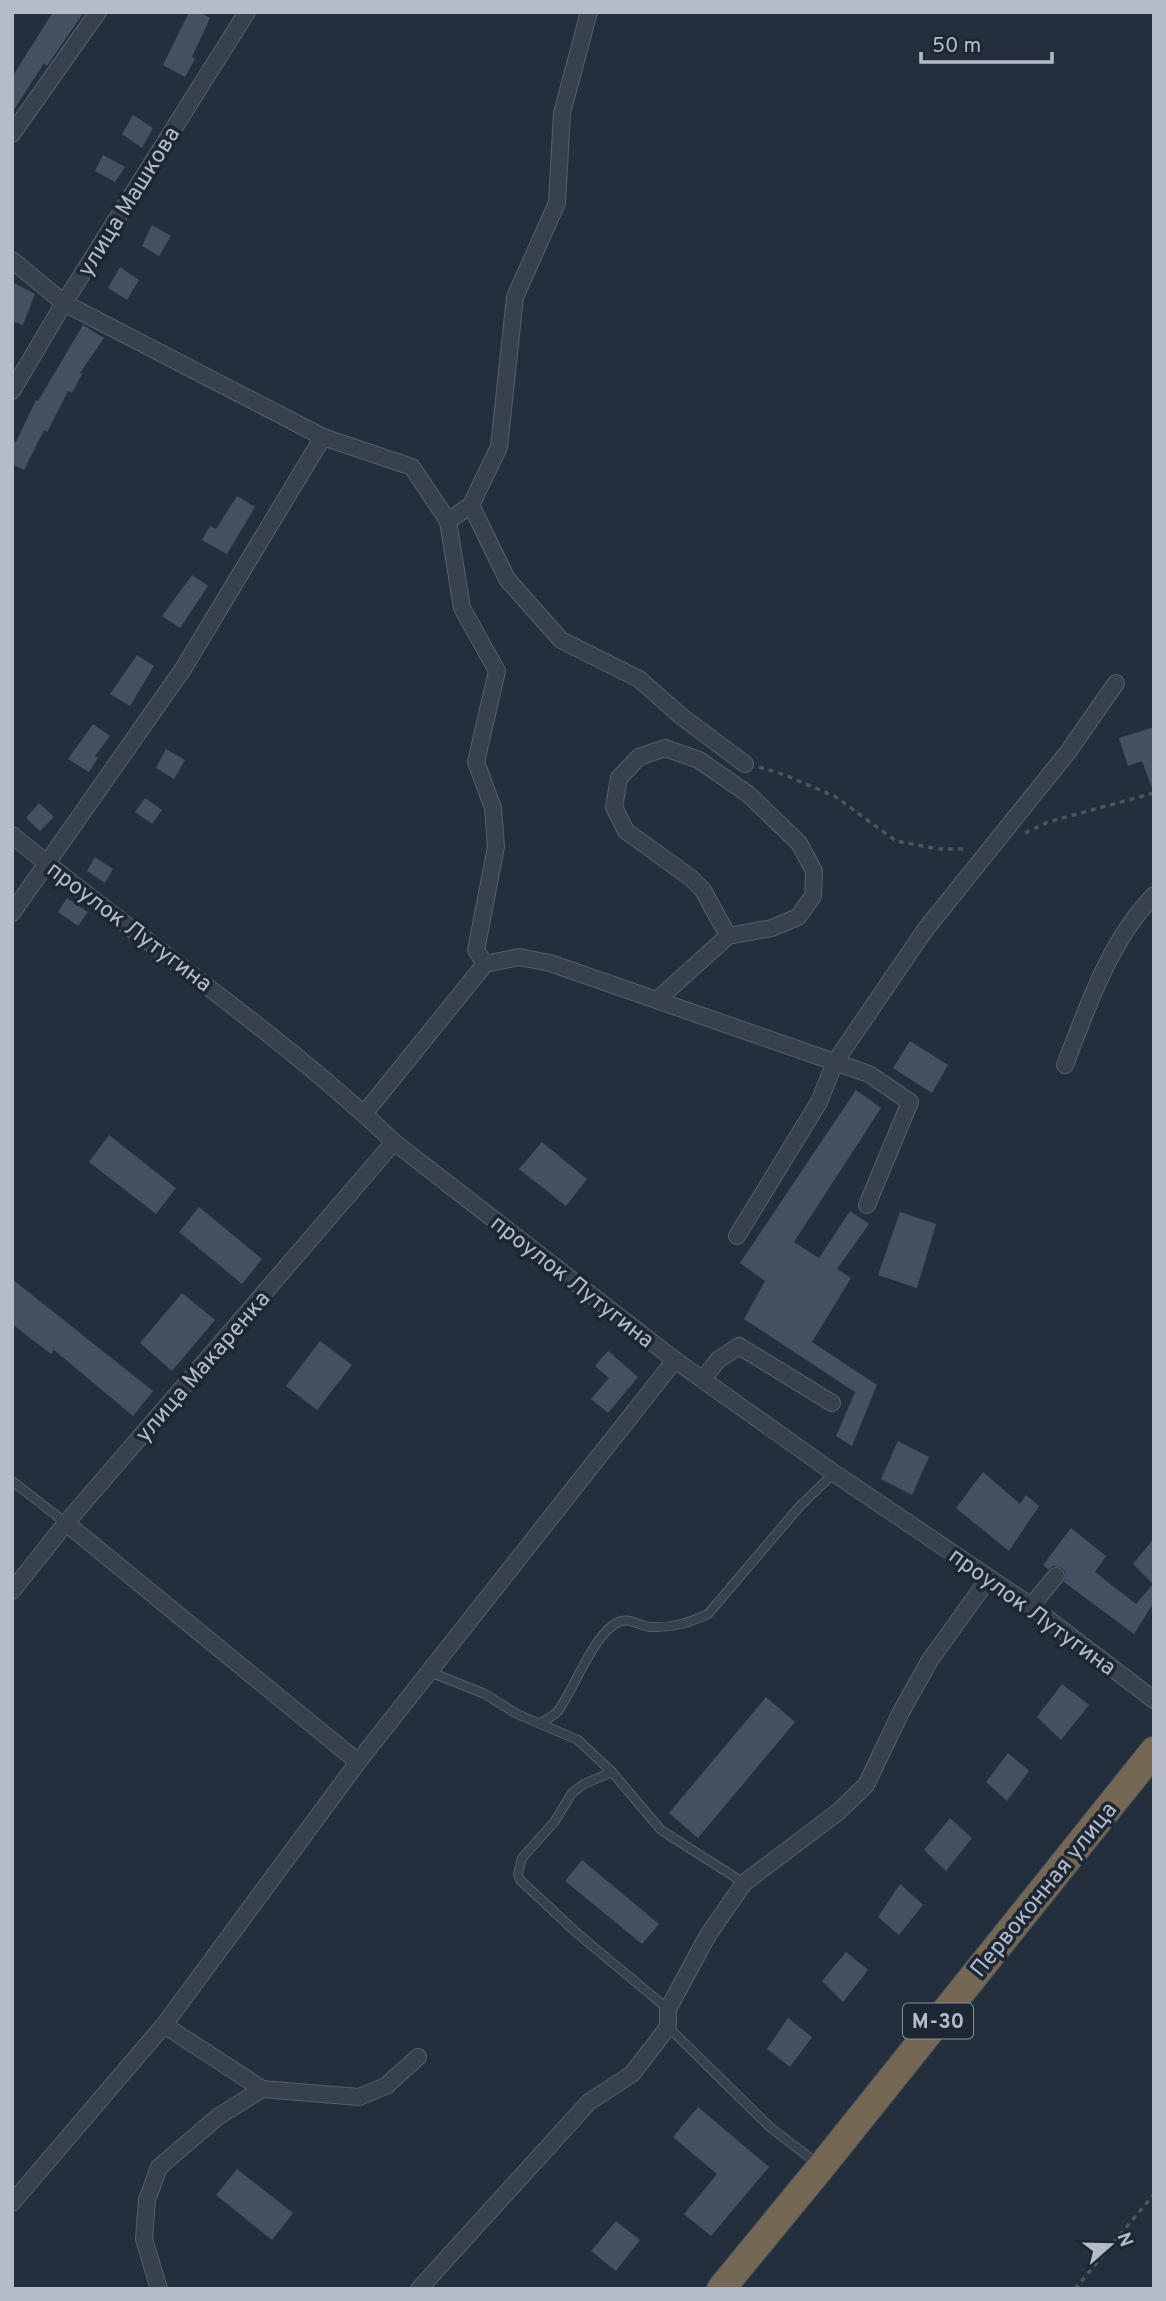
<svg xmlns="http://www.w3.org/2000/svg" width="1166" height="2301" font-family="Overpass,sans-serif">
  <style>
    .building { fill: #455162 }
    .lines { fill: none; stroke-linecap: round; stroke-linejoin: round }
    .lane-casing { stroke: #565f6c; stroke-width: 10 }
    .street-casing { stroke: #565f6c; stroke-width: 18 }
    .highway-casing { stroke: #434c59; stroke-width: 30 }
    .path { stroke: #44595c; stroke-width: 3.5; stroke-dasharray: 5 5; stroke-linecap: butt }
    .lane { stroke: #38414e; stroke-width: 8 }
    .street { stroke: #38414e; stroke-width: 16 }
    .highway { stroke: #746855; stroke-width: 28 }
    .labels { text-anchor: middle; stroke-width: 7; stroke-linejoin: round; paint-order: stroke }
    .shield { fill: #1d2633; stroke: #878f9c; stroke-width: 2 }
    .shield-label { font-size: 21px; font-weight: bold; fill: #b4bcc9 }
    .street-label { font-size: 23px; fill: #b4bcc9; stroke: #1d2633 }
  </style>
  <rect width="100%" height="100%" fill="#242f3e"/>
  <g class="building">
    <polygon points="53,12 84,12 47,66 44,63 12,113 12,77"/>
    <polygon points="189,12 200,12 210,18 192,57 195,59 185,77 163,65"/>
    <polygon points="133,115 153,128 142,148 122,134"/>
    <polygon points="103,155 125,167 115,182 95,171"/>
    <polygon points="152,225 171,236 159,256 142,246"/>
    <polygon points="120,267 139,280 127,300 108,288"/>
    <polygon points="12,282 35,294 23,325 12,321"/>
    <polygon points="83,325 104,338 80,373 82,374 72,393 68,391 47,432 44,430 24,470 12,464 12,440 16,442 36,400 38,401"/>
    <polygon points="237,496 255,507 227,554 202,540 210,526 216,529"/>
    <polygon points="192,575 208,586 180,628 162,616"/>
    <polygon points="137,655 154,666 130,706 110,694"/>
    <polygon points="93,724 110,736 95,756 98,758 89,772 68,759"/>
    <polygon points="1154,727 1154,788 1152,788 1142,761 1128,766 1119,738"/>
    <polygon points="166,749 185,760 174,779 156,768"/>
    <polygon points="145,798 162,810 152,824 135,812"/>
    <polygon points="39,803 54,817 40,831 26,818"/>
    <polygon points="95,857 113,869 105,883 87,871"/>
    <polygon points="67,898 88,912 78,926 58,912"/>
    <polygon points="910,1041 948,1065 932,1093 893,1068"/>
    <polygon points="856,1090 881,1108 794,1242 819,1258 850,1211 869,1224 837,1269 851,1278 812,1342 877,1385 852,1446 836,1436 855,1392 744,1319 765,1281 740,1263"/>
    <polygon points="109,1135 176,1188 156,1214 89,1162"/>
    <polygon points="542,1142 587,1179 566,1206 519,1169"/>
    <polygon points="199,1207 262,1259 242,1284 179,1232"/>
    <polygon points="900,1212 936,1224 917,1288 878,1275"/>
    <polygon points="12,1279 153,1391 133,1416 54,1350 51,1354 12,1324"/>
    <polygon points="182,1293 215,1320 172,1371 140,1343"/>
    <polygon points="320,1341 352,1365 317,1410 286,1386"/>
    <polygon points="608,1351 638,1377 608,1413 591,1399 609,1378 595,1366"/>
    <polygon points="898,1441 929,1457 912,1495 881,1479"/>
    <polygon points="983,1472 1020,1504 1026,1495 1039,1506 1009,1551 956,1508"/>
    <polygon points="1071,1528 1106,1556 1095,1572 1136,1604 1153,1584 1133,1564 1154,1538 1154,1602 1134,1634 1064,1582 1066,1573 1062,1568 1053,1566 1048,1569 1043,1565"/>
    <polygon points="1062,1684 1089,1705 1061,1740 1037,1717"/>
    <polygon points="766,1697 795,1722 698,1838 669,1813"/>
    <polygon points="1008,1753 1029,1771 1007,1801 986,1782"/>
    <polygon points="950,1818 972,1838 946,1871 924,1850"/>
    <polygon points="582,1860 659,1924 642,1944 565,1881"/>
    <polygon points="900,1884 923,1905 899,1935 878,1917"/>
    <polygon points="846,1952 868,1970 843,2002 822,1981"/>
    <polygon points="788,2018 812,2037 790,2067 767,2049"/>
    <polygon points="698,2107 769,2167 711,2236 684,2214 717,2174 673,2137"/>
    <polygon points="237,2169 293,2213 272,2240 216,2195"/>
    <polygon points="616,2221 640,2240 616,2271 591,2251"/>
  </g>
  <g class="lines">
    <g class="lane-casing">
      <g id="lane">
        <polyline points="12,1481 66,1523"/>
        <polyline points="430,1672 485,1694 517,1714 578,1740 612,1772 661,1830 744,1883"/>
        <path d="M540 1723C546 1720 553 1716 558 1711 574 1689 595 1631 619 1622 629 1617 640 1626 650 1627 672 1628 689 1623 708 1614L800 1506 834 1473"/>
        <polyline points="612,1772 584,1784 572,1793 555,1821 522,1858 518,1874 520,1880 578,1934 668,2009"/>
        <polyline points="668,2027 771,2128 818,2164"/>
      </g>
    </g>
    <g class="street-casing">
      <g id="street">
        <polyline points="12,134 98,12"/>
        <polyline points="12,260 64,303 323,437 412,467 448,521 462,608 497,671 476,762 493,808 496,847 476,950 485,964"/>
        <polyline points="12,391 64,303 247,12"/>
        <polyline points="471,505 507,579 561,640 639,679 681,716 745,764"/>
        <polyline points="448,521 471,505 499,447 515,297 557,203 562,113 589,12"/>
        <path d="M12 835C138 939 275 1029 394 1142L675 1360 834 1473 1031 1606 1154 1700"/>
        <polyline points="12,913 183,669 323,437"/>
        <polyline points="657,1000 728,936 772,928 798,917 813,896 814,871 799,843 748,794 699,760 665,748 639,757 619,778 614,807 626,831 691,878 703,890 728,936"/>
        <path d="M1065 1065C1088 1006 1109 942 1154 895"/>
        <polyline points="364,1114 485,964 519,957 550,963 869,1074 910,1102 867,1205"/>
        <polyline points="737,1236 819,1102 835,1062 925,930 1068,752 1116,683"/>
        <polyline points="703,1379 718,1360 739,1346 832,1403"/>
        <polyline points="66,1523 358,1762"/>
        <polyline points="12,1591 66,1523 394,1142"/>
        <polyline points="1031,1606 1056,1576"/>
        <polyline points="164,2025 262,2089"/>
        <polyline points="12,2203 164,2025 358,1762 675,1360"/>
        <polyline points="159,2289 144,2239 147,2200 159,2167 219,2116 262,2089 359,2097 386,2086 418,2057"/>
        <polyline points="419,2289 589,2102 632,2074 668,2027 668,2009 708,1935 744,1883 838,1812 866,1785 901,1712 930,1660 989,1578"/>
      </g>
    </g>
    <g class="highway-casing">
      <polyline id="highway" points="721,2289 821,2167 1154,1751"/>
    </g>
    <g class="path">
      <polyline points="759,767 785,775 836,797 896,841 938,849 968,849"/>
      <polyline points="1025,833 1048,822 1154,793"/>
      <polyline points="1075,2289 1154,2194"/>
    </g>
    <use href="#lane" class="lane"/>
    <use href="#street" class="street"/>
    <use href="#highway" class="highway"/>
  </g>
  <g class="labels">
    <rect class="shield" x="903" y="2003.5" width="70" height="35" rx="5"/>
    <g class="shield-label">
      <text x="938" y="2028">М-30</text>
    </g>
    <g class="street-label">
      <text transform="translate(128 201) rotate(-58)" y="8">улица Машкова</text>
      <text transform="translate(130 926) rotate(37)" y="8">проулок Лутугина</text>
      <text transform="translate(573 1281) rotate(38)" y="8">проулок Лутугина</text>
      <text transform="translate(202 1366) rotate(-49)" y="8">улица Макаренка</text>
      <text transform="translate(1033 1611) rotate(36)" y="8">проулок Лутугина</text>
      <text transform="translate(1043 1889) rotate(-51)" y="8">Первоконная улица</text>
    </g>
  </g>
  <rect width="1166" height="2301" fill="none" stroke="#b4bcc9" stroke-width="28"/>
  <g transform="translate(1110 2245) rotate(70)" stroke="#1d2633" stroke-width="5" paint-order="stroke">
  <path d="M0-5L12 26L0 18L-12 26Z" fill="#b4bcc9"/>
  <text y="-10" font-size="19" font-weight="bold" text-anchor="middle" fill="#b4bcc9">N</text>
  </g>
  <path d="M921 52v10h131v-10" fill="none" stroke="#b4bcc9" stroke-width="3.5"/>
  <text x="932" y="52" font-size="21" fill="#b4bcc9" stroke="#1d2633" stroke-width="5" paint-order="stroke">50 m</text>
</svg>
